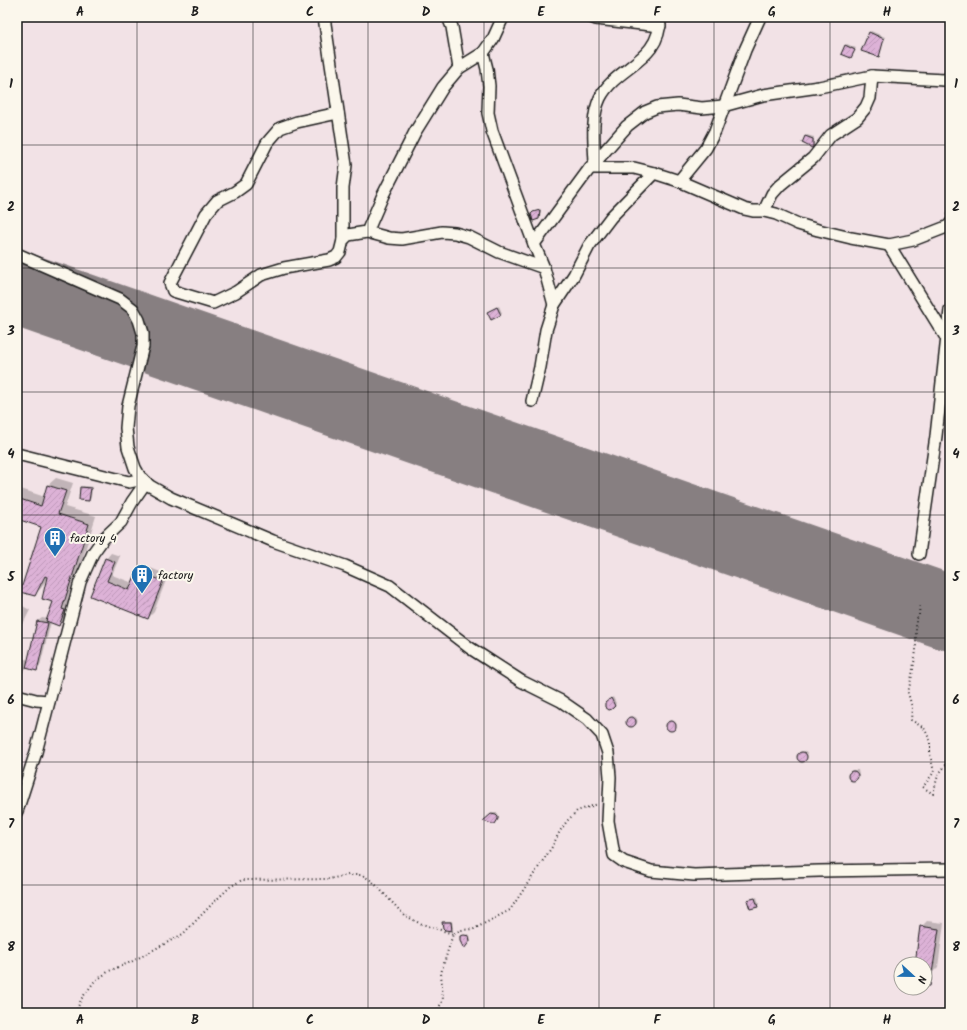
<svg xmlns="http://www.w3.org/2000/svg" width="967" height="1030" font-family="Kalam,sans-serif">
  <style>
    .shadow { fill: #0003 }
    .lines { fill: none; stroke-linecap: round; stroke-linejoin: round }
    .runway { stroke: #877f81; stroke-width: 75 }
    .building { fill: url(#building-hatch); stroke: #1c1c1c }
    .minor-casing { stroke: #1c1c1c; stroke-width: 14 }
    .path { stroke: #1c1c1c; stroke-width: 2; stroke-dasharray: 1 3; stroke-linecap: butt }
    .minor { stroke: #fbf7ec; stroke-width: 11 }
    .grid { fill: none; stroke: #1c1c1c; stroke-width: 1; stroke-opacity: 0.55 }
    .labels { text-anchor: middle; stroke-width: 4; stroke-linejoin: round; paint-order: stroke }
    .poi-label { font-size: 12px; fill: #1c1c1c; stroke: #fbf7ec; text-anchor: start }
    .neatline { fill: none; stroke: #1c1c1c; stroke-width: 1.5 }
    .grid-label { font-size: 13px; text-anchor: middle; font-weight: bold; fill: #1c1c1c }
  </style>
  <defs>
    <pattern id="building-hatch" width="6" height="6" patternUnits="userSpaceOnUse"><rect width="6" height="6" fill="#ddb2d7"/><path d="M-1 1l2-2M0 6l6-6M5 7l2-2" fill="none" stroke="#bd98b8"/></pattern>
  </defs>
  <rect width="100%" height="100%" fill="#f2e2e6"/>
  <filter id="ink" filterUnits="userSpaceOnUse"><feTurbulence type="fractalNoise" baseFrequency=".025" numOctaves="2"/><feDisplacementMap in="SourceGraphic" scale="8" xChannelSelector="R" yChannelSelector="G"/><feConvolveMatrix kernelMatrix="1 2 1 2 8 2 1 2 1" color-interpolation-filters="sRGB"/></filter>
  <g filter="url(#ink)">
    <g class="shadow">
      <polygon points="871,31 885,37 879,56 870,33"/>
      <polygon points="847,44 856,48 851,57 845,46"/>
      <polygon points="807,135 814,137 814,144 812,147 806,136"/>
      <polygon points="541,209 540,217 539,218 532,214 536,211"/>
      <polygon points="949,210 950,216 946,218 946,213"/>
      <polygon points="499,306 502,313 491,319 490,311"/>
      <polygon points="56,478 73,483 65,507 96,516 69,601 72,603 67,617 59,625 51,622 40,666 37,670 27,667 21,675 17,674 17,657 29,660 38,621 42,618 48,619 55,602 48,576 42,587 34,595 43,526 17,518 17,493 21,489 45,497 48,485"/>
      <polygon points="83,486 92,487 91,498 89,500 81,487"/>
      <polygon points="111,553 120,556 112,575 133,583 137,571 143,565 168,575 154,612 148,618 91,595 106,559"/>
      <polygon points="17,591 24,595 19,604 30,610 24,622 18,628"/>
      <polygon points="613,697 616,703 614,707 606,703"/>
      <circle cx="633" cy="721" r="4.5"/>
      <circle cx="672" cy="725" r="4.5"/>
      <circle cx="803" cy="756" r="4.5"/>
      <polygon points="852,770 858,770 859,775 853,780 850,778 849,776"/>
      <polygon points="493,813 497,813 499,817 496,821 486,819"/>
      <polygon points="757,897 759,904 757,906 748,901"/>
      <polygon points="445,921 452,921 453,928 451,930 443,922"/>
      <polygon points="927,921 944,923 938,967 932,973 925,972 925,964 916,964 921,927"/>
      <polygon points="468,934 470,935 471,940 464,947 461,937"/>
    </g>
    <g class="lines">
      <polyline class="runway" points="17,288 950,613"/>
    </g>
    <g class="building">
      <polygon points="869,32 884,39 879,57 861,51"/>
      <polygon points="845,45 855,50 851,58 841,54"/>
      <polygon points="805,136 813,139 813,147 812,148 802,143"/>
      <polygon points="540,210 539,219 533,221 531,214 533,212"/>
      <polygon points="497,307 501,315 491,320 487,312"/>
      <polygon points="47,485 66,491 58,514 89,524 62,609 65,610 59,626 46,621 53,602 42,599 47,577 45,576 35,596 20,592 41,527 17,519 17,498 41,506"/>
      <polygon points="80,487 91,488 89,501 79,500"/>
      <polygon points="105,558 115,562 107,581 129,590 137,571 163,581 148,619 90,596"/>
      <polygon points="37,621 48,623 37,671 26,668"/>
      <polygon points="611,698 615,706 612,709 609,710 605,707 605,703"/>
      <circle cx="631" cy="722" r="5"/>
      <circle cx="671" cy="726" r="5"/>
      <circle cx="802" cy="757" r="5"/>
      <circle cx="853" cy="776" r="5"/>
      <polygon points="491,814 496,815 498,817 498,819 495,824 492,824 483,821"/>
      <polygon points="755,898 758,907 750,909 747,900"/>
      <polygon points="442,922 451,922 452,931 445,930 443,928"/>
      <polygon points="920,926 939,929 930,986 925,986 925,964 915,964"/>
      <polygon points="464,935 469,936 470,941 464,949 460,941 460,936"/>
    </g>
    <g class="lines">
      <g class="minor-casing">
        <g id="minor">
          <polyline points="324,17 346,165 343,188 343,240"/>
          <polyline points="448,17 452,27 459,68"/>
          <polyline points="591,17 596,19 660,26"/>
          <polyline points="483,53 487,69 489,86 488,113 492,131 534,244 544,268 554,305"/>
          <polyline points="338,113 297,122 280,128 267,143 246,184 235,192 217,201 206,214 170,283 173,291 213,303 236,292 261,275 284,268 329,260 336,257 340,252 343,240 348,235 367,232 389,238 402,239 442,232 455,233 469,237 499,252 544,268"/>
          <path d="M595 162C594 141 591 117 600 98 617 65 661 62 660 17"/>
          <polyline points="590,168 634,168 654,173 679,181 744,209 753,211 764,211 776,214 798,224 818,230 851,238 889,245 913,240 949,226 950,224"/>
          <polyline points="679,181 706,148 715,131 745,50 760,17"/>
          <polyline points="764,211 772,194 780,185 813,158 831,135 857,118 866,107 870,98 872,76"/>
          <polyline points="367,232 383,195 415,132 443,87 459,68 483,53 493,39 503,17"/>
          <polyline points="534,244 590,168 627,126 645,112 657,107 678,105 702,108 723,106 763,95 819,87 872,76 944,80 950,78"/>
          <polyline points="889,245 947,339"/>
          <polyline points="17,254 120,299 133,309 139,320 143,333 143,346 128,406 126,428 128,447 135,468 140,477 150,486 171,498 273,541 345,566 390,586 470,648 521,681 561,701 587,719 602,735 608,753 610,777 608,821 614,855 624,862 651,871 694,875 819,871 950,869"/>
          <polyline points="532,401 540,367 546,330 554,305 574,275 589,246 611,217 654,173"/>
          <polyline points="17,454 129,482 143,479"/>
          <polyline points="919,554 936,436 950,310"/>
          <polyline points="17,695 36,700 49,701"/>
          <polyline points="17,811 36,752 80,582 93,553 103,539 121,522 132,502 146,482"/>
        </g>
      </g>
      <g class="path">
        <polyline points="920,602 919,615 916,620 916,651 912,675 908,693 912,707 911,720 924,728 930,740 930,754 934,772 923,787 933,794 938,775 949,761 950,762"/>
        <polyline points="75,1013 82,998 94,982 109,971 131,962 183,934 214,902 230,887 242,880 329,879 348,875 362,875 372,881 404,915 419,923 453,934"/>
        <polyline points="436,1013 443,1000 441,973 453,934 461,930 474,929 510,910 552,847 560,831 567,821 577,811 598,804"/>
      </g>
      <use href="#minor" class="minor"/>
    </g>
  </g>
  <path class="grid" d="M137 17V1013M253 17V1013M368 17V1013M484 17V1013M599 17V1013M714 17V1013M830 17V1013M17 145H950M17 268H950M17 392H950M17 515H950M17 638H950M17 762H950M17 885H950"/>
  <defs>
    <g id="building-pin" transform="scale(1.15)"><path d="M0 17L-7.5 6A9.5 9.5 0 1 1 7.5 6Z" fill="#1f6fb2" stroke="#fbf7ec"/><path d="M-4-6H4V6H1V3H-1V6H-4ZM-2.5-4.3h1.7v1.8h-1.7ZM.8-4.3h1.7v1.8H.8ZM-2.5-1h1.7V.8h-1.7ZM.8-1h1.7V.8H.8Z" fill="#fff"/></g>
  </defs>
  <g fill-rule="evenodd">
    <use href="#building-pin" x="55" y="538"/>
    <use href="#building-pin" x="142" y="575"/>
  </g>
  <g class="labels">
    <g class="poi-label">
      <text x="70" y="542">factory 4</text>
      <text x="158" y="579">factory</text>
    </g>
  </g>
  <rect width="967" height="1030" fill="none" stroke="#fbf7ec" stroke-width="44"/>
  <g transform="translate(913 976) rotate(112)"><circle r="19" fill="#fbf7ec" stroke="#a29f99"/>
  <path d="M0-3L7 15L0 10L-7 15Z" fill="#1f6fb2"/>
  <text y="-6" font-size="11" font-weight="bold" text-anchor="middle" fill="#1c1c1c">N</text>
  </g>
  <rect x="22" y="22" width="923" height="986" class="neatline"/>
  <g class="grid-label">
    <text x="80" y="16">A</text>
    <text x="195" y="16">B</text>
    <text x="310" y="16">C</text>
    <text x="426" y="16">D</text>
    <text x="541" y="16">E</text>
    <text x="657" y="16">F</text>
    <text x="772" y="16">G</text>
    <text x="887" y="16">H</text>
    <text x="11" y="88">1</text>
    <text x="956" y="88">1</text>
    <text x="11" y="211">2</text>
    <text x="956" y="211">2</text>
    <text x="11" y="335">3</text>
    <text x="956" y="335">3</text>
    <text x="11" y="458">4</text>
    <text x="956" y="458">4</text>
    <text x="11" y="581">5</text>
    <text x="956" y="581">5</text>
    <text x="11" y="704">6</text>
    <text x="956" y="704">6</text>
    <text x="11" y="828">7</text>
    <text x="956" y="828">7</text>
    <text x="11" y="951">8</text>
    <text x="956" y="951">8</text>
    <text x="80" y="1024">A</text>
    <text x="195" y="1024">B</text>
    <text x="310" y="1024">C</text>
    <text x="426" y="1024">D</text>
    <text x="541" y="1024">E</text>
    <text x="657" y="1024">F</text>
    <text x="772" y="1024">G</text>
    <text x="887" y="1024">H</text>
  </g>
</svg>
